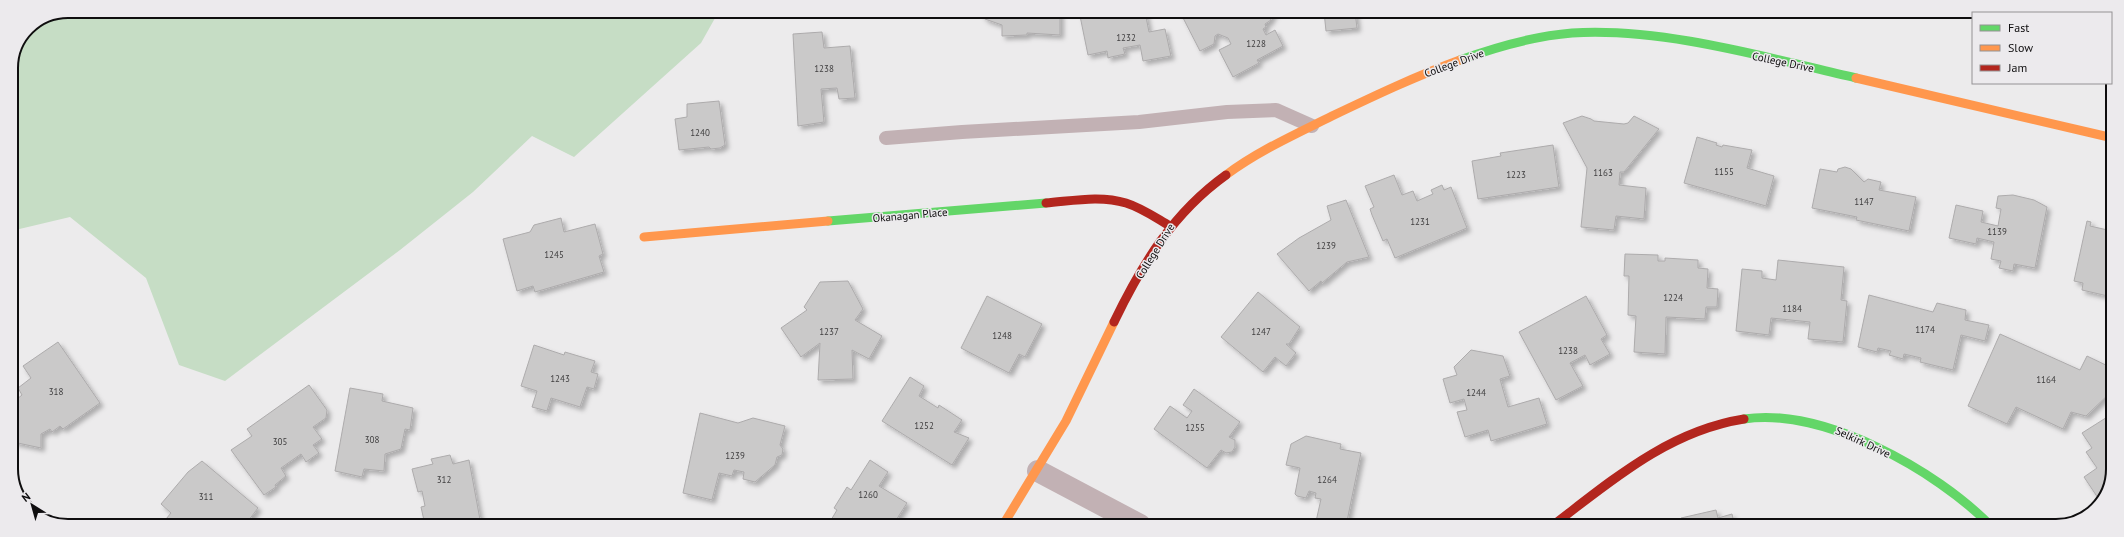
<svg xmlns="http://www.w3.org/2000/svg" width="2124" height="537" font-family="'PT Sans',sans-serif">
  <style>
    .green { fill: #c6ddc5 }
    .building { fill: #cac9c9; stroke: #adabac; filter: url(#shadow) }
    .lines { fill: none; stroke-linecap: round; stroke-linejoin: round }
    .lane { stroke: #c2b1b4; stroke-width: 14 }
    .street { stroke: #c2b1b4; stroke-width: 22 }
    .fast { stroke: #63d668; stroke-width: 9 }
    .slow { stroke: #ff974d; stroke-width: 9 }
    .jam { stroke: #b3261e; stroke-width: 9 }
    .labels { text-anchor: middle; stroke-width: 3; stroke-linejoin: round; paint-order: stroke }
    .number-label { font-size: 9px; fill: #3e3d3e }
    .street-label { font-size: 11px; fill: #0f0e0f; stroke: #eceaed }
    .rim { fill: none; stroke: #0f0e0f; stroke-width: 2 }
  </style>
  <defs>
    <filter id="shadow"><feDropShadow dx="3.5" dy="3.5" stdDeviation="2" flood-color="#0004"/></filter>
  </defs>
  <rect width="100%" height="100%" fill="#ecebec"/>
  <polygon class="green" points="68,11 719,11 701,43 574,157 532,136 473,192 400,250 225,381 179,365 146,278 70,217 11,231 11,68 28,28"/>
  <g class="building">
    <polygon points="982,12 1060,12 1060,35 1027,33 1027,35 1002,36 1002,25 985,19 985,17 982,16"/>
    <polygon points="1100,12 1145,12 1149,32 1165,29 1171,56 1143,61 1140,45 1123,48 1125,54 1111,57 1108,58 1107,51 1088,55 1080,16"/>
    <polygon points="1180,12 1272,12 1274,15 1270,18 1271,20 1265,24 1266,27 1263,29 1266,35 1275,30 1283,46 1257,60 1259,63 1233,77 1219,50 1231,44 1228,38 1218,34 1215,36 1214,44 1200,51"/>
    <polygon points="1324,12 1355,12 1357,28 1326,31"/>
    <polygon points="2042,12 2067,12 2069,13 2042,13"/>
    <polygon points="822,32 824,48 850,46 855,98 839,99 837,88 821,89 824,122 798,126 793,34"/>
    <polygon points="719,101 725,145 720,148 711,149 709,147 679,150 675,119 687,117 687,104"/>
    <polygon points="1582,116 1591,119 1594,121 1624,124 1628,123 1634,116 1659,129 1624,172 1620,172 1619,185 1646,188 1644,219 1616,216 1614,230 1581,227 1587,168 1563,123"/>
    <polygon points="1697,137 1717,143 1716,145 1722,147 1723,145 1752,150 1747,168 1774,176 1766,206 1684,183"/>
    <polygon points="1553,145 1559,187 1478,199 1472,161 1501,156 1500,153"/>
    <polygon points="1845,167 1851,169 1864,182 1868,179 1881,182 1879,190 1916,197 1909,231 1856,220 1857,217 1812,208 1820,169 1837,172 1838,169"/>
    <polygon points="1394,175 1402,195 1413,191 1417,201 1433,194 1431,190 1442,185 1444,190 1451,187 1467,228 1395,258 1387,239 1383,241 1372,215 1370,209 1374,207 1365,186"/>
    <polygon points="2013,195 2034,200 2047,207 2035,268 2014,264 2013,271 1999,268 2001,261 1991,259 1994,242 1977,238 1976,244 1949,238 1956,205 1983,211 1981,222 1998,226 2001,209 1996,208 1998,196"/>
    <polygon points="1346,200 1369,257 1347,262 1322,283 1321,281 1309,291 1277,254 1299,238 1331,220 1327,206"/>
    <polygon points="561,218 564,232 595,224 603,254 599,256 604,272 535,292 533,286 517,291 503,239 530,232 534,225"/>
    <polygon points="2087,221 2091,222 2090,226 2112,231 2112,297 2082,290 2083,283 2074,281"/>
    <polygon points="1625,254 1658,255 1658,261 1665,261 1665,258 1698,260 1698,268 1708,269 1707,288 1718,289 1717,307 1706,307 1705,319 1666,317 1665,354 1634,352 1636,316 1628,315 1629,276 1624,276"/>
    <polygon points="1778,260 1844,267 1841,300 1847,301 1843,342 1808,339 1810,322 1771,318 1769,335 1736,331 1742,269 1762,271 1762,278 1776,280"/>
    <polygon points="848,281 863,309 855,320 882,336 869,359 852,350 853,379 818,380 820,343 801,357 781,328 807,310 804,307 820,282"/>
    <polygon points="1258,292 1300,327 1289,344 1286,344 1296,353 1286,366 1275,357 1263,372 1221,337"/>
    <polygon points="1869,295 1933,312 1937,303 1966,310 1965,320 1989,325 1985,341 1961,335 1953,370 1920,362 1921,358 1904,354 1903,359 1889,355 1891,351 1878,348 1877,352 1858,347"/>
    <polygon points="987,296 1042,324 1025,357 1019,354 1009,373 961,348"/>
    <polygon points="1586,296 1607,335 1601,339 1610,354 1590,365 1585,355 1570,363 1583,386 1556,400 1519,332"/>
    <polygon points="2000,334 2080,370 2087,356 2112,368 2112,391 2086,416 2071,412 2063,429 2016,407 2007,424 1968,406"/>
    <polygon points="58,342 100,403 63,429 60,426 52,432 50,429 41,434 41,448 13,442 11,423 17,399 22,395 18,388 31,378 23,366"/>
    <polygon points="534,345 564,355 565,352 595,361 591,372 598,374 594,389 587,387 580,407 551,398 547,411 532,407 537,391 521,386"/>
    <polygon points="1471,350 1503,356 1510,376 1500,379 1508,407 1539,398 1547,424 1491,441 1488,430 1465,437 1457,412 1467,410 1464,399 1450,403 1443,379 1457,375 1454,367"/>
    <polygon points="910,377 924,386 919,396 938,408 939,405 962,420 954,432 969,438 952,465 882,421"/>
    <polygon points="309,385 327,410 326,418 313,427 322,439 313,445 319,453 306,462 301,454 281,468 286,476 275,485 276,487 264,495 231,450 252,436 247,429"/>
    <polygon points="350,388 383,394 382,401 413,408 410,430 405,429 401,449 385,454 384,471 364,469 362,477 335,471"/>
    <polygon points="1194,389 1240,422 1229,437 1235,440 1235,447 1232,452 1226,453 1221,450 1207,468 1154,429 1170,406 1187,418 1192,411 1183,405"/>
    <polygon points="700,413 738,423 753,418 785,426 780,445 783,449 782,455 777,457 775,465 755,482 743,479 744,472 734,470 732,476 719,473 712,500 683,493"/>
    <polygon points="2112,414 2112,480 2100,501 2084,477 2097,468 2086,452 2092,448 2082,433"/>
    <polygon points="1306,436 1341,444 1340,449 1361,453 1346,526 1315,526 1321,499 1315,498 1316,493 1309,491 1306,498 1297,496 1295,494 1300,468 1286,465 1291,444"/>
    <polygon points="450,455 453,464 469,460 481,525 425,525 421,507 425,506 422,491 418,492 412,469 433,464 431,459"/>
    <polygon points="870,460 888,472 879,486 907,503 893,525 828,525 837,510 834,508 847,487 851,490"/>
    <polygon points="202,461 258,508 245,525 161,525 171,513 161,504 188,472"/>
    <polygon points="1716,510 1718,518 1732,514 1735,526 1683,526 1681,518"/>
  </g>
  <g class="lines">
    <polyline class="lane" points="886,138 962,132 1139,122 1227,112 1276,110 1312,126"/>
    <polyline class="street" points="1038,471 1140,525"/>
    <g class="fast">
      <path d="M1460 60C1496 47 1534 36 1572 33 1662 27 1768 58 1856 78"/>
      <polyline points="828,221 1046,203"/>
      <path d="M1744 419C1824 407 1936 470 1991 526"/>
    </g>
    <g class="slow">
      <polyline points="1856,78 2113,138"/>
      <path d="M1226 175C1258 151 1296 134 1332 116 1374 96 1416 76 1460 60"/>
      <polyline points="644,237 828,221"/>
      <polyline points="1003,525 1066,421 1114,322"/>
    </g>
    <g class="jam">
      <path d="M1046 203C1072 201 1100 195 1126 203 1142 208 1156 218 1170 226"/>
      <path d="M1114 322C1142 264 1173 213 1226 175"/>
      <path d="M1552 526C1611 481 1668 431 1744 419"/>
    </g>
  </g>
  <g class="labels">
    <g class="number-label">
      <text x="1126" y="41">1232</text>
      <text x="1256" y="47">1228</text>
      <text x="824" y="72">1238</text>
      <text x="700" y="136">1240</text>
      <text x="1724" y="175">1155</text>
      <text x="1603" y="176">1163</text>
      <text x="1516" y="178">1223</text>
      <text x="1864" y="205">1147</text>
      <text x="1420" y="225">1231</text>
      <text x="1997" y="235">1139</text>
      <text x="1326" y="249">1239</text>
      <text x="554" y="258">1245</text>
      <text x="1673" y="301">1224</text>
      <text x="1792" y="312">1184</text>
      <text x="1925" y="333">1174</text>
      <text x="829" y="335">1237</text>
      <text x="1261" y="335">1247</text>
      <text x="1002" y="339">1248</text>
      <text x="1568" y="354">1238</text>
      <text x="560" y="382">1243</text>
      <text x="2046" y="383">1164</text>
      <text x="56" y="395">318</text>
      <text x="1476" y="396">1244</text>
      <text x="924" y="429">1252</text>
      <text x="1195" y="431">1255</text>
      <text x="372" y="443">308</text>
      <text x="280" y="445">305</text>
      <text x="735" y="459">1239</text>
      <text x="444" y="483">312</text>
      <text x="1327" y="483">1264</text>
      <text x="868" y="498">1260</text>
      <text x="206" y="500">311</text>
    </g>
    <g class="street-label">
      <text transform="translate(1783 62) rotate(12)" y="4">College Drive</text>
      <text transform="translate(1454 63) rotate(-20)" y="4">College Drive</text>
      <text transform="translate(910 215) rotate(-5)" y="4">Okanagan Place</text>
      <text transform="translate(1155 251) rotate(-58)" y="4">College Drive</text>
      <text transform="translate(1863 442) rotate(25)" y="4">Selkirk Drive</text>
    </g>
  </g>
  <path d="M0 0H2124V537H0ZM68 18H2056A50 50 0 0 1 2106 68V469A50 50 0 0 1 2056 519H68A50 50 0 0 1 18 469V68A50 50 0 0 1 68 18Z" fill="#eceaed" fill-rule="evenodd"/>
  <path class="rim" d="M68 18H2056A50 50 0 0 1 2106 68V469A50 50 0 0 1 2056 519H68A50 50 0 0 1 18 469V68A50 50 0 0 1 68 18Z"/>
  <rect x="1972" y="12" width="140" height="72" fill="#eceaed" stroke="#949294"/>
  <rect x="1980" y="25" width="20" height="6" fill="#63d668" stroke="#949294"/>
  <text x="2008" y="32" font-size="12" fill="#0f0e0f">Fast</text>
  <rect x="1980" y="45" width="20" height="6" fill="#ff974d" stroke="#949294"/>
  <text x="2008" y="52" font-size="12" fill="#0f0e0f">Slow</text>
  <rect x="1980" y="65" width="20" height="6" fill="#b3261e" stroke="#949294"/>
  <text x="2008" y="72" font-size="12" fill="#0f0e0f">Jam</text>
  <g transform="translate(32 505) rotate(323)" stroke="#eceaed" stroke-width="3" paint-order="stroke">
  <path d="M0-3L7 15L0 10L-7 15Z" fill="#0f0e0f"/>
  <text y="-6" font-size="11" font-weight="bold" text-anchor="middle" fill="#0f0e0f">N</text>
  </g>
</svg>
